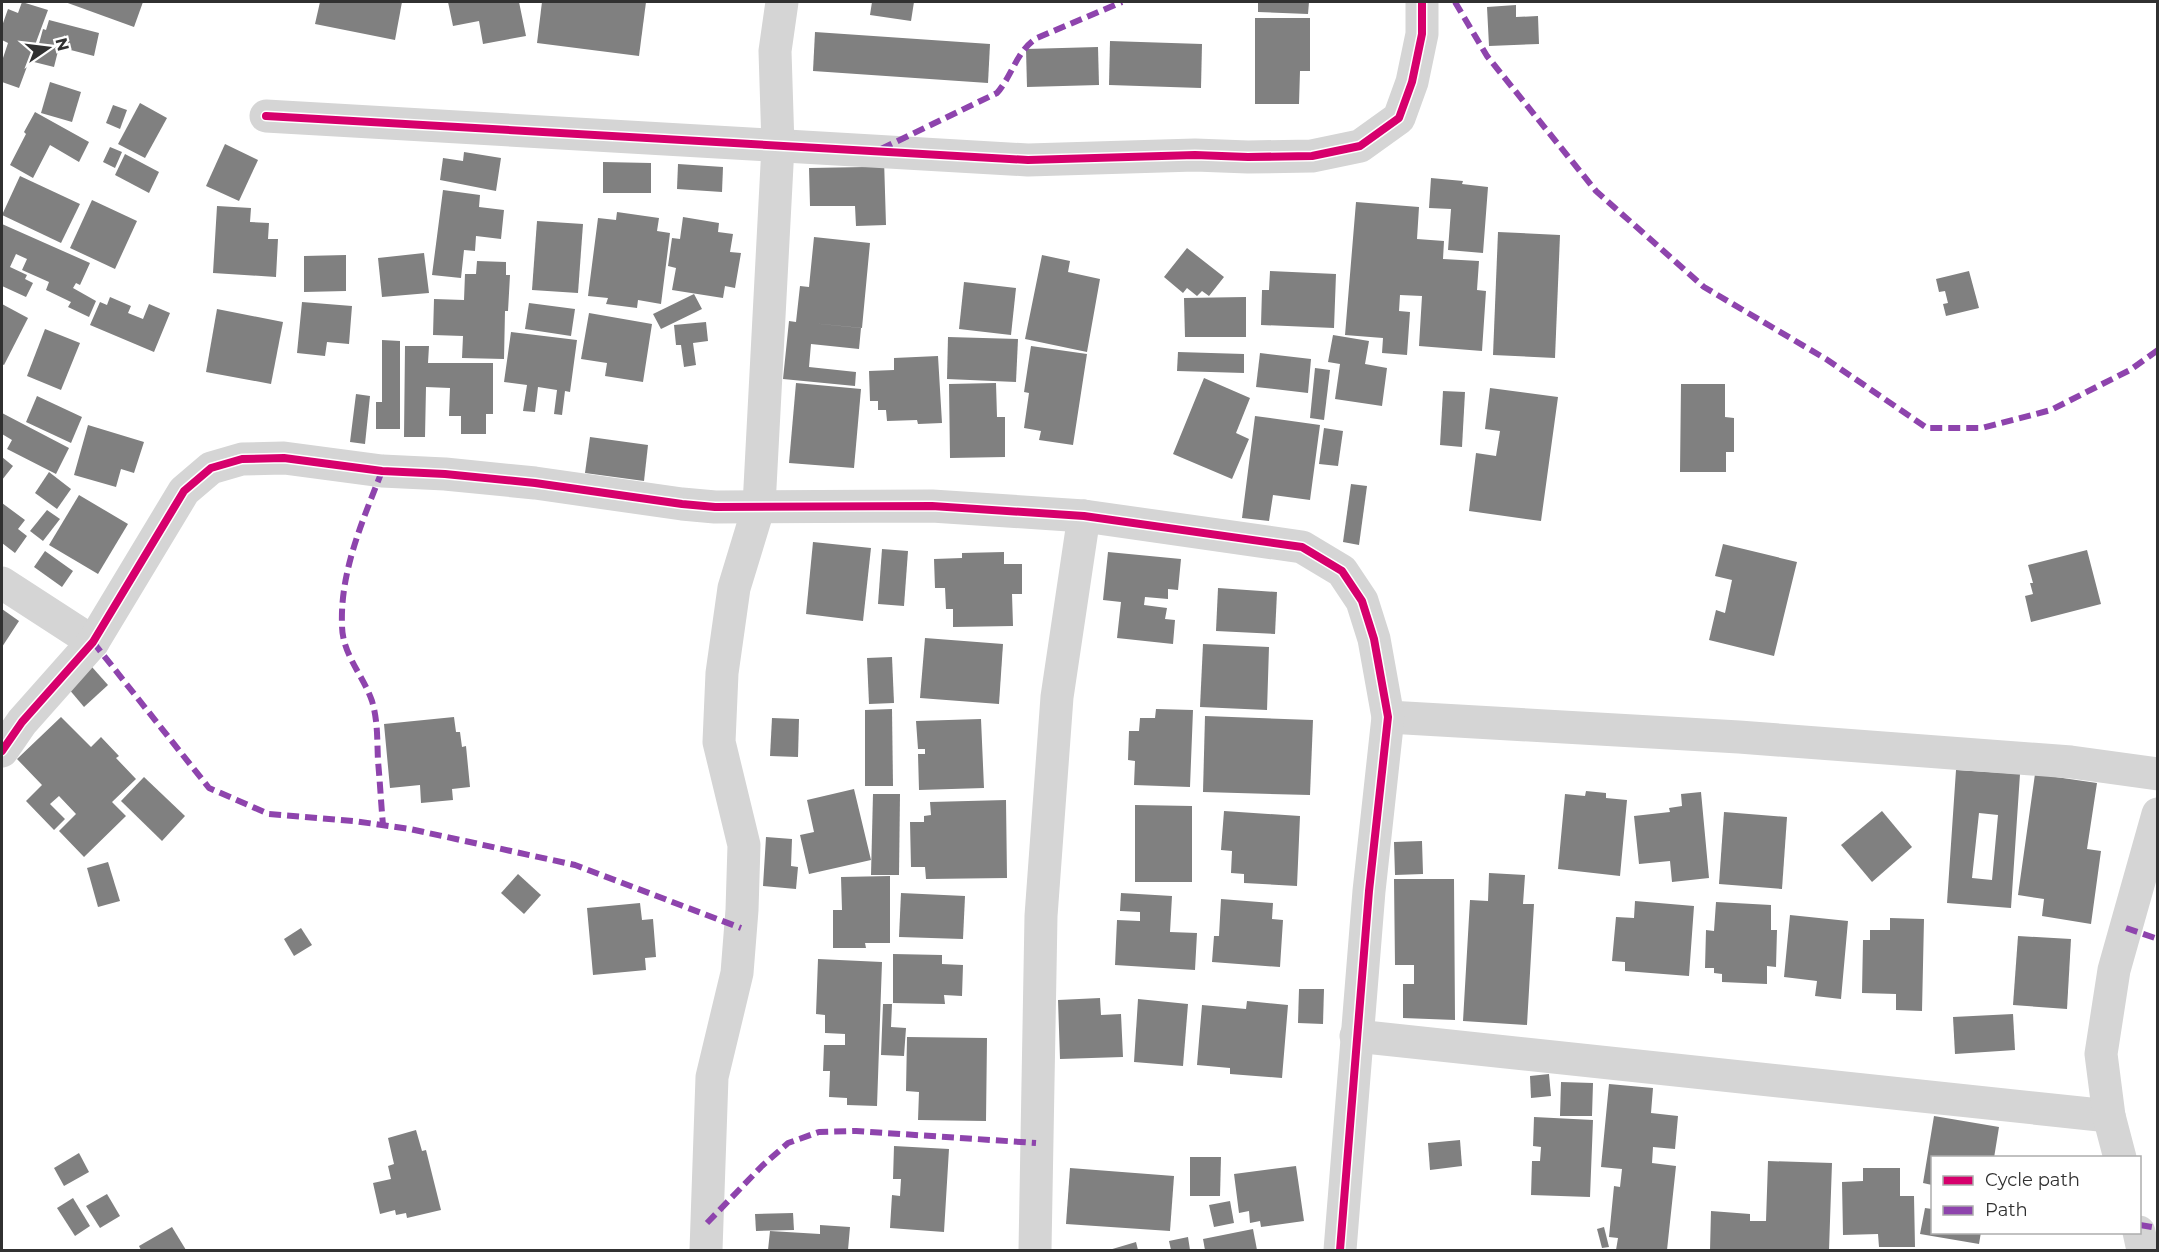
<svg xmlns="http://www.w3.org/2000/svg" width="2159" height="1252" font-family="Montserrat,sans-serif">
  <style>
    .building { fill: #808080; fill-rule: evenodd }
    .lines { fill: none; stroke-linecap: round; stroke-linejoin: round }
    .minor { stroke: #d5d5d5; stroke-width: 33 }
    .quiet { stroke: #8e44ad; stroke-width: 6; stroke-dasharray: 12 6; stroke-linecap: butt }
    .cycleway-casing { stroke: #fff; stroke-width: 11 }
    .cycleway { stroke: #d6006c; stroke-width: 8 }
  </style>
  <rect width="100%" height="100%" fill="#fff"/>
  <g class="building">
    <polygon points="22,2 48,10 19,88 2,82 2,61 8,43 2,40 2,26 8,9 18,13"/>
    <polygon points="65,2 143,2 134,27"/>
    <polygon points="320,2 402,2 395,40 315,24"/>
    <polygon points="448,2 519,2 526,36 483,44 479,21 453,26"/>
    <polygon points="542,2 646,2 639,56 537,43"/>
    <polygon points="872,2 914,2 911,21 870,15"/>
    <polygon points="1258,2 1309,2 1308,14 1258,12"/>
    <polygon points="1516,5 1516,17 1538,16 1539,44 1489,46 1487,7"/>
    <polygon points="1255,18 1310,18 1310,71 1300,71 1299,104 1255,104"/>
    <polygon points="49,20 99,33 94,56 59,47 54,67 34,62 43,29 46,30"/>
    <polygon points="815,32 990,44 988,83 813,71"/>
    <polygon points="1110,41 1202,44 1201,88 1109,85"/>
    <polygon points="1098,47 1099,85 1027,87 1026,49"/>
    <polygon points="50,82 81,92 72,122 41,113"/>
    <polygon points="140,103 167,118 145,158 118,144"/>
    <polygon points="113,105 127,110 120,129 106,123"/>
    <polygon points="35,112 89,142 79,162 50,145 33,178 10,165 26,134 24,132"/>
    <polygon points="225,144 258,160 239,201 206,186"/>
    <polygon points="110,147 122,152 115,168 103,162"/>
    <polygon points="464,152 501,158 496,191 440,180 443,158 463,161"/>
    <polygon points="125,154 159,172 149,193 115,175"/>
    <polygon points="866,159 884,159 886,225 856,226 855,206 810,206 809,168 866,167"/>
    <polygon points="603,162 651,163 651,193 603,193"/>
    <polygon points="678,164 723,167 722,192 677,189"/>
    <polygon points="20,176 80,204 61,243 2,215"/>
    <polygon points="1431,178 1463,181 1462,184 1488,187 1483,253 1448,250 1451,209 1429,208"/>
    <polygon points="443,190 480,195 479,207 504,210 501,239 476,236 475,251 464,250 461,278 432,275"/>
    <polygon points="92,200 137,221 115,269 70,248"/>
    <polygon points="1356,202 1419,207 1417,239 1444,241 1443,259 1479,261 1477,290 1486,291 1482,351 1419,346 1422,296 1400,295 1399,311 1410,312 1407,355 1382,353 1383,338 1345,335"/>
    <polygon points="217,206 251,208 250,222 269,223 268,239 278,239 276,277 213,273"/>
    <polygon points="617,212 659,218 657,231 670,233 661,304 638,300 637,308 606,304 608,298 588,296 598,218 616,220"/>
    <polygon points="683,217 719,223 718,232 733,234 730,252 741,253 735,288 725,286 723,298 672,290 676,268 668,266 672,238 680,239"/>
    <polygon points="537,221 583,224 578,293 532,290"/>
    <polygon points="2,224 90,263 80,285 76,283 73,288 96,301 89,317 68,307 71,302 46,290 49,282 22,270 27,259 16,254 10,267 27,275 25,279 33,283 26,297 2,286"/>
    <polygon points="1498,232 1560,235 1555,358 1493,355"/>
    <polygon points="814,237 870,243 862,328 800,322 861,328 859,349 811,344 809,367 856,372 855,386 783,379 789,321 796,322 800,286 809,287"/>
    <polygon points="1187,248 1224,277 1209,296 1202,291 1197,296 1187,288 1183,293 1164,277"/>
    <polygon points="424,253 429,293 382,297 378,258"/>
    <polygon points="346,255 346,291 304,292 304,256"/>
    <polygon points="1042,255 1070,261 1068,272 1100,279 1087,352 1025,339"/>
    <polygon points="477,261 506,262 506,275 510,275 508,311 505,311 504,359 462,358 463,336 433,335 434,299 464,300 465,274 476,274"/>
    <polygon points="1270,271 1336,274 1334,328 1261,325 1262,290 1269,290"/>
    <polygon points="1969,271 1979,308 1946,316 1943,304 1948,303 1945,291 1939,292 1936,279"/>
    <polygon points="964,282 1016,288 1011,335 959,329"/>
    <polygon points="694,294 702,309 661,329 653,314"/>
    <polygon points="110,297 131,306 128,313 143,319 149,304 170,313 154,352 90,325 100,302 107,305"/>
    <polygon points="1246,297 1246,337 1185,337 1184,298"/>
    <polygon points="302,302 352,306 349,344 327,342 325,356 297,353"/>
    <polygon points="529,303 575,309 571,336 525,329"/>
    <polygon points="2,304 28,318 4,365 2,364"/>
    <polygon points="217,309 283,322 271,384 206,372"/>
    <polygon points="589,313 652,324 643,382 605,376 607,363 581,359"/>
    <polygon points="706,322 708,341 693,343 696,365 684,367 681,345 676,345 674,325"/>
    <polygon points="45,329 80,343 61,390 27,376"/>
    <polygon points="511,332 577,340 570,392 565,391 562,415 554,414 557,390 538,387 535,412 523,411 527,385 504,382"/>
    <polygon points="1333,335 1369,341 1365,364 1387,368 1382,406 1335,399 1340,364 1328,362"/>
    <polygon points="948,337 1018,339 1016,382 947,379"/>
    <polygon points="382,340 400,341 400,429 376,429 376,402 382,402"/>
    <polygon points="405,346 429,346 428,363 493,363 493,414 486,414 486,434 461,434 461,416 449,416 450,388 426,387 425,437 404,437"/>
    <polygon points="1031,346 1087,354 1073,445 1039,440 1041,431 1024,428 1029,393 1024,392"/>
    <polygon points="1178,352 1244,354 1244,373 1177,371"/>
    <polygon points="1260,353 1311,359 1308,393 1256,387"/>
    <polygon points="938,356 942,423 918,424 917,420 887,421 886,410 878,410 878,401 870,401 869,371 894,370 894,358"/>
    <polygon points="1315,368 1330,370 1324,420 1310,418"/>
    <polygon points="1204,378 1250,398 1236,433 1249,439 1232,479 1173,454"/>
    <polygon points="796,383 861,389 854,468 789,463"/>
    <polygon points="996,383 997,417 1005,417 1005,457 950,458 949,384"/>
    <polygon points="1681,384 1725,384 1725,417 1734,418 1734,452 1726,452 1726,472 1680,472"/>
    <polygon points="1490,388 1558,397 1541,521 1469,511 1476,453 1496,456 1500,431 1485,429"/>
    <polygon points="1443,391 1465,392 1462,447 1440,445"/>
    <polygon points="356,394 370,396 365,444 350,442"/>
    <polygon points="37,396 82,417 71,443 26,422"/>
    <polygon points="2,413 69,448 56,474 7,449 12,440 2,434"/>
    <polygon points="1255,416 1320,425 1310,500 1273,495 1269,521 1242,518"/>
    <polygon points="88,425 144,442 134,473 121,469 116,487 74,475"/>
    <polygon points="1324,428 1343,431 1338,466 1319,464"/>
    <polygon points="590,437 648,445 644,481 585,473"/>
    <polygon points="2,457 13,466 2,480"/>
    <polygon points="49,472 71,489 57,509 35,493"/>
    <polygon points="1351,484 1367,486 1359,545 1343,542"/>
    <polygon points="79,495 128,524 98,574 49,545"/>
    <polygon points="2,503 25,520 18,529 27,536 15,553 2,543"/>
    <polygon points="47,510 60,519 43,541 30,531"/>
    <polygon points="813,542 871,548 863,621 806,614"/>
    <polygon points="1723,544 1797,562 1774,656 1709,640 1716,610 1725,613 1732,580 1715,576"/>
    <polygon points="882,549 908,551 904,606 878,604"/>
    <polygon points="2087,550 2101,604 2031,622 2025,596 2033,594 2030,583 2033,583 2028,565"/>
    <polygon points="45,551 73,571 62,587 34,567"/>
    <polygon points="1004,552 1004,564 1022,564 1022,594 1012,594 1013,626 953,627 953,609 946,609 945,588 935,588 934,559 962,558 962,553"/>
    <polygon points="1108,552 1181,559 1178,590 1168,589 1168,599 1145,597 1144,605 1167,608 1165,619 1175,620 1173,644 1117,638 1121,602 1103,600"/>
    <polygon points="1218,588 1277,592 1275,634 1216,631"/>
    <polygon points="2,609 19,621 2,647"/>
    <polygon points="925,638 1003,644 999,704 920,698"/>
    <polygon points="1203,644 1269,647 1267,710 1200,707"/>
    <polygon points="892,657 894,703 869,704 867,658"/>
    <polygon points="92,667 108,685 84,707 68,688"/>
    <polygon points="892,709 893,786 865,786 865,710"/>
    <polygon points="1156,709 1193,710 1190,787 1134,785 1135,761 1128,760 1129,731 1139,731 1140,718 1155,718"/>
    <polygon points="1205,716 1313,720 1310,795 1203,792"/>
    <polygon points="61,717 91,747 101,737 119,756 116,758 136,779 112,802 126,816 84,857 59,831 76,814 59,796 50,804 65,819 54,830 26,801 42,785 17,759"/>
    <polygon points="454,717 456,732 460,732 462,747 466,746 470,787 452,789 453,800 421,803 420,785 390,788 384,724"/>
    <polygon points="772,718 799,719 798,757 770,756"/>
    <polygon points="981,719 984,788 919,790 918,754 925,754 925,749 918,749 916,721"/>
    <path d="M1956 770 2020 774 2011 908 1947 903ZM1979 813 1998 815 1992 880 1972 878Z"/>
    <polygon points="2035,774 2097,783 2087,849 2101,851 2091,924 2042,916 2044,899 2018,895"/>
    <polygon points="144,777 185,816 162,841 121,801"/>
    <polygon points="854,789 871,860 809,874 800,835 814,832 807,800"/>
    <polygon points="1586,791 1606,793 1606,798 1627,800 1620,876 1558,869 1565,794 1585,796"/>
    <polygon points="1701,792 1709,878 1672,882 1670,861 1639,864 1634,816 1670,812 1669,808 1682,806 1681,794"/>
    <polygon points="873,794 900,794 899,875 871,875"/>
    <polygon points="1006,800 1007,878 926,879 925,867 911,867 910,822 924,822 924,816 931,815 930,802"/>
    <polygon points="1135,805 1192,806 1192,882 1135,882"/>
    <polygon points="1224,811 1300,816 1297,886 1244,883 1244,874 1231,873 1232,851 1221,850"/>
    <polygon points="1882,811 1912,847 1872,882 1841,845"/>
    <polygon points="1724,812 1787,817 1782,889 1719,884"/>
    <polygon points="766,837 792,839 791,866 798,867 796,889 763,886"/>
    <polygon points="1422,841 1423,874 1395,875 1394,842"/>
    <polygon points="108,862 120,901 98,907 87,868"/>
    <polygon points="1489,873 1525,875 1523,904 1534,904 1527,1025 1463,1021 1470,900 1488,901"/>
    <polygon points="518,874 541,895 524,914 501,893"/>
    <polygon points="890,876 890,943 865,943 866,948 833,948 833,910 842,910 841,877"/>
    <polygon points="1394,879 1454,879 1455,1020 1403,1018 1403,984 1414,984 1414,965 1395,965"/>
    <polygon points="901,893 965,896 963,939 899,937"/>
    <polygon points="1121,893 1172,896 1170,932 1197,933 1195,970 1115,965 1117,920 1140,921 1140,912 1120,911"/>
    <polygon points="1221,899 1273,903 1272,919 1283,920 1280,967 1212,962 1214,936 1219,936"/>
    <polygon points="1635,901 1694,906 1689,976 1625,971 1625,962 1612,961 1616,917 1634,918"/>
    <polygon points="1716,902 1771,905 1771,930 1777,930 1776,967 1767,966 1767,984 1722,982 1722,974 1714,973 1714,968 1705,968 1706,930 1714,931"/>
    <polygon points="640,903 642,920 653,919 656,957 645,958 646,970 593,975 587,908"/>
    <polygon points="1790,915 1848,921 1841,999 1815,996 1817,981 1784,977"/>
    <polygon points="1890,918 1924,919 1922,1011 1896,1010 1896,994 1862,993 1863,940 1870,940 1870,930 1890,930"/>
    <polygon points="301,928 312,945 294,956 284,939"/>
    <polygon points="2018,936 2071,939 2067,1009 2013,1005"/>
    <polygon points="893,954 942,955 942,964 963,965 962,996 944,995 945,1004 893,1003"/>
    <polygon points="818,959 882,962 877,1106 847,1105 847,1098 829,1097 830,1071 823,1071 824,1045 845,1045 845,1034 825,1033 825,1015 816,1014"/>
    <polygon points="1299,989 1324,989 1323,1024 1298,1023"/>
    <polygon points="1100,998 1101,1015 1121,1014 1123,1057 1060,1059 1058,1000"/>
    <polygon points="1138,999 1188,1004 1183,1066 1134,1062"/>
    <polygon points="1247,1001 1288,1005 1282,1078 1230,1074 1230,1068 1197,1065 1202,1005 1246,1009"/>
    <polygon points="883,1004 892,1004 891,1027 906,1028 904,1056 881,1055"/>
    <polygon points="2013,1014 2015,1050 1955,1054 1953,1017"/>
    <polygon points="907,1037 987,1038 986,1121 918,1120 919,1092 906,1091"/>
    <polygon points="1549,1074 1551,1096 1531,1098 1530,1076"/>
    <polygon points="1561,1082 1593,1083 1592,1116 1560,1116"/>
    <polygon points="1609,1084 1653,1088 1651,1113 1678,1116 1675,1149 1653,1147 1652,1163 1676,1166 1667,1250 1616,1250 1618,1238 1609,1237 1614,1186 1620,1187 1622,1169 1601,1167"/>
    <polygon points="1934,1116 1999,1127 1994,1158 1932,1158 1932,1185 1923,1183"/>
    <polygon points="1534,1117 1593,1120 1590,1197 1531,1195 1532,1161 1540,1161 1541,1147 1533,1146"/>
    <polygon points="416,1130 422,1151 426,1150 441,1210 407,1218 406,1213 396,1215 395,1210 380,1214 373,1183 391,1179 388,1166 394,1164 388,1138"/>
    <polygon points="1460,1140 1462,1166 1430,1170 1428,1143"/>
    <polygon points="894,1146 949,1149 944,1232 890,1228 892,1195 900,1196 901,1179 893,1179"/>
    <polygon points="79,1153 89,1172 64,1186 54,1168"/>
    <polygon points="1190,1157 1221,1157 1220,1196 1190,1196"/>
    <polygon points="1768,1161 1832,1163 1829,1250 1710,1250 1711,1211 1750,1214 1750,1221 1766,1221"/>
    <polygon points="1296,1166 1304,1221 1261,1227 1260,1221 1250,1223 1249,1211 1239,1213 1234,1174"/>
    <polygon points="1070,1168 1174,1176 1170,1231 1066,1224"/>
    <polygon points="1863,1168 1900,1168 1900,1196 1914,1196 1915,1247 1879,1247 1878,1234 1843,1235 1842,1182 1863,1181"/>
    <polygon points="107,1194 120,1216 100,1228 86,1206"/>
    <polygon points="73,1198 90,1226 75,1236 57,1208"/>
    <polygon points="1230,1201 1234,1223 1214,1227 1209,1205"/>
    <polygon points="1925,1208 1932,1209 1932,1232 1981,1232 1979,1244 1920,1234"/>
    <polygon points="793,1213 794,1230 756,1231 755,1214"/>
    <polygon points="820,1225 850,1227 848,1250 768,1250 770,1231 820,1234"/>
    <polygon points="172,1227 186,1250 141,1250 139,1246"/>
    <polygon points="1604,1227 1609,1247 1602,1248 1597,1229"/>
    <polygon points="1253,1229 1257,1250 1205,1250 1203,1239"/>
    <polygon points="1188,1237 1190,1250 1171,1250 1169,1241"/>
    <polygon points="1136,1242 1138,1250 1109,1250"/>
  </g>
  <g class="lines">
    <g class="minor">
      <polyline points="266,116 1028,160 1195,155 1248,157 1312,156 1360,146 1399,118 1412,82 1422,34 1422,2"/>
      <polyline points="2,583 93,642"/>
      <polyline points="1388,717 1739,737 2071,762 2158,774"/>
      <polyline points="2,751 22,722 93,642 184,491 211,468 242,459 284,458 382,471 445,474 535,483 682,504 715,507 932,506 1084,516 1302,547 1342,571 1362,601 1374,639 1388,717 1369,891 1340,1250"/>
      <polyline points="1356,1036 2109,1116"/>
      <polyline points="2120,1158 2109,1116 2101,1054 2114,970 2158,814"/>
      <polyline points="2139,1232 2143,1250"/>
      <polyline points="706,1250 712,1077 737,973 742,910 744,845 719,742 722,673 734,588 759,506 778,146 775,51 782,2"/>
      <polyline points="1035,1250 1041,916 1057,697 1084,516"/>
    </g>
    <g class="quiet">
      <polyline points="1455,2 1487,56 1596,191 1704,287 1826,359 1927,428 1982,428 2051,410 2130,370 2158,350"/>
      <path d="M881 149 997 93C1012 76 1017 50 1037 38L1122 2"/>
      <path d="M382 471C363 520 340 571 342 625 342 654 363 675 372 701 378 721 377 740 378 761 380 782 381 803 383 825"/>
      <polyline points="93,642 209,788 269,814 354,821 410,829 575,865 741,928"/>
      <polyline points="2126,928 2158,939"/>
      <polyline points="707,1223 762,1166 788,1143 819,1132 856,1131 1036,1143"/>
      <polyline points="2140,1225 2158,1228"/>
    </g>
    <g class="cycleway-casing">
      <g id="cycleway">
        <polyline points="266,116 1028,160 1195,155 1248,157 1312,156 1360,146 1399,118 1412,82 1422,34 1422,2"/>
        <polyline points="2,751 22,722 93,642 184,491 211,468 242,459 284,458 382,471 445,474 535,483 682,504 715,507 932,506 1084,516 1302,547 1342,571 1362,601 1374,639 1388,717 1369,891 1340,1250"/>
      </g>
    </g>
    <use href="#cycleway" class="cycleway"/>
  </g>
  <rect width="2159" height="1252" fill="none" stroke="#313131" stroke-width="6"/>
  <rect x="1931" y="1156" width="210" height="78" fill="#ffffff" stroke="#adadad" stroke-width="1.5"/>
  <rect x="1943" y="1176" width="30" height="9" fill="#d6006c" stroke="#adadad" stroke-width="1.5"/>
  <text x="1985" y="1186" font-size="18" fill="#313131">Cycle path</text>
  <rect x="1943" y="1206" width="30" height="9" fill="#8e44ad" stroke="#adadad" stroke-width="1.5"/>
  <text x="1985" y="1216" font-size="18" fill="#313131">Path</text>
  <g transform="translate(48 48) rotate(76)" stroke="#ffffff" stroke-width="4.5" paint-order="stroke">
  <path d="M0-4.5L10 22L0 15L-10 22Z" fill="#313131"/>
  <text y="-9" font-size="16" font-weight="bold" text-anchor="middle" fill="#313131">N</text>
  </g>
</svg>
